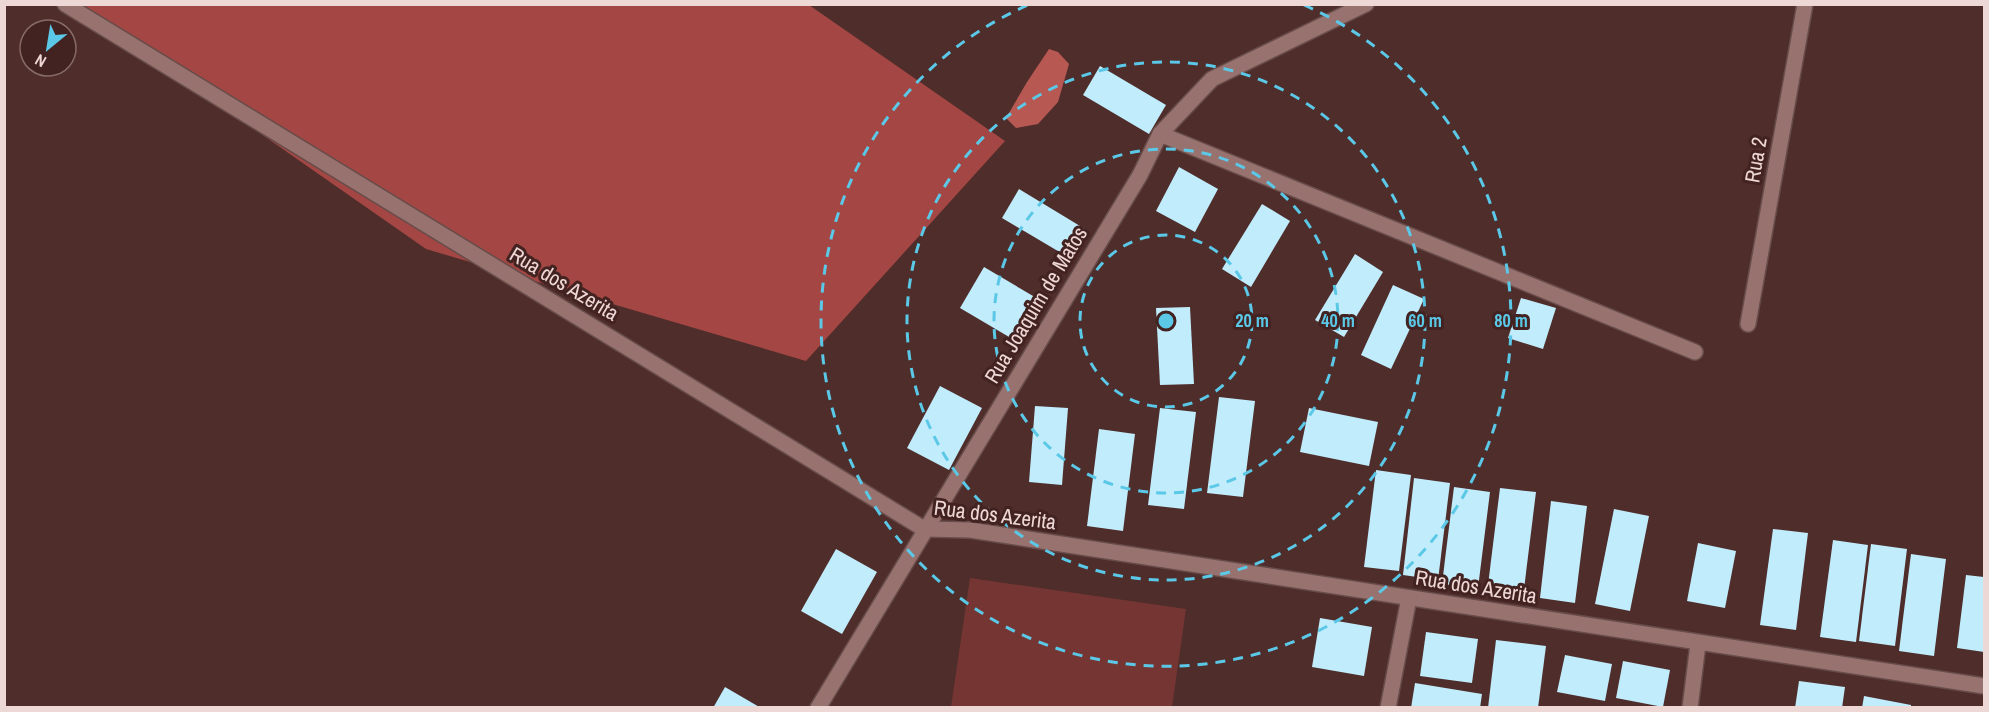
<svg xmlns="http://www.w3.org/2000/svg" width="1989" height="712" font-family="'Archivo Narrow',sans-serif">
  <style>
    .green { fill: #753633 }
    .forest { fill: #a44744 }
    .water { fill: #b75853 }
    .building { fill: #c1ecfb }
    .lines { fill: none; stroke-linecap: round; stroke-linejoin: round }
    .minor-casing { stroke: #674c4a; stroke-width: 18 }
    .minor { stroke: #98726e; stroke-width: 15 }
    .ring { fill: none; stroke: #5bc8e7; stroke-width: 3; stroke-dasharray: 10 8 }
    .labels { text-anchor: middle; stroke-width: 6; stroke-linejoin: round; paint-order: stroke }
    .street-label { font-size: 21px; fill: #eed8d6; stroke: #432321 }
    .centre { fill: #5bc8e7; stroke: #432321; stroke-width: 3 }
    .ring-label { font-size: 18px; text-anchor: middle; font-weight: bold; fill: #5bc8e7; stroke: #432321; stroke-width: 6; stroke-linejoin: round; paint-order: stroke }
  </style>
  <rect width="100%" height="100%" fill="#4e2d2b"/>
  <polygon class="green" points="970,578 1186,609 1172,707 951,707"/>
  <polygon class="forest" points="76,5 809,5 1005,141 806,361 426,249"/>
  <polygon class="water" points="1049,49 1058,52 1069,64 1058,102 1038,124 1016,128 1006,118 1027,82"/>
  <g class="building">
    <polygon points="1100,66 1166,105 1149,134 1083,95"/>
    <polygon points="1179,167 1218,189 1195,232 1156,211"/>
    <polygon points="1019,189 1085,229 1068,257 1002,218"/>
    <polygon points="1262,204 1290,221 1251,287 1222,269"/>
    <polygon points="1355,254 1383,272 1344,337 1315,320"/>
    <polygon points="984,267 1045,303 1021,344 960,308"/>
    <polygon points="1393,285 1424,299 1391,369 1361,355"/>
    <polygon points="1521,298 1556,308 1543,349 1508,338"/>
    <polygon points="1190,307 1194,384 1160,385 1156,308"/>
    <polygon points="940,386 982,408 949,470 907,448"/>
    <polygon points="1219,397 1255,401 1243,497 1207,493"/>
    <polygon points="1035,406 1068,408 1062,485 1029,482"/>
    <polygon points="1160,408 1196,412 1184,509 1148,505"/>
    <polygon points="1309,408 1378,422 1369,466 1300,452"/>
    <polygon points="1099,429 1135,434 1123,531 1087,526"/>
    <polygon points="1376,470 1411,475 1399,571 1364,567"/>
    <polygon points="1414,478 1450,483 1438,580 1403,575"/>
    <polygon points="1454,487 1490,492 1478,588 1442,584"/>
    <polygon points="1500,488 1536,492 1524,589 1488,585"/>
    <polygon points="1551,501 1587,506 1575,603 1540,598"/>
    <polygon points="1614,509 1649,516 1630,611 1595,604"/>
    <polygon points="1773,529 1808,533 1796,630 1760,625"/>
    <polygon points="1833,540 1868,545 1856,642 1820,637"/>
    <polygon points="1698,543 1736,551 1725,608 1687,601"/>
    <polygon points="1871,544 1907,549 1895,646 1859,641"/>
    <polygon points="836,549 877,572 842,634 801,611"/>
    <polygon points="1911,554 1946,559 1934,656 1899,651"/>
    <polygon points="1966,575 1984,577 1984,652 1957,648"/>
    <polygon points="1320,618 1372,627 1364,676 1312,667"/>
    <polygon points="1426,632 1478,639 1472,683 1420,676"/>
    <polygon points="1496,640 1546,646 1538,708 1488,708"/>
    <polygon points="1565,655 1612,664 1605,701 1557,692"/>
    <polygon points="1623,661 1670,670 1663,707 1616,698"/>
    <polygon points="1799,681 1845,687 1842,708 1795,708"/>
    <polygon points="1415,683 1482,694 1480,708 1411,708"/>
    <polygon points="725,687 761,708 713,708"/>
    <polygon points="1864,696 1911,705 1911,708 1862,708"/>
  </g>
  <g class="lines">
    <g class="minor-casing">
      <g id="minor">
        <polyline points="65,4 924,529 970,530 1984,686"/>
        <polyline points="1160,134 1695,352"/>
        <polyline points="1748,324 1805,4"/>
        <polyline points="818,708 1140,175 1160,134 1212,79 1366,4"/>
        <polyline points="1388,708 1409,598"/>
        <polyline points="1690,708 1698,644"/>
      </g>
    </g>
    <use href="#minor" class="minor"/>
  </g>
  <g class="ring">
    <circle cx="1166" cy="321" r="86"/>
    <circle cx="1166" cy="321" r="172"/>
    <circle cx="1166" cy="321" r="259"/>
    <path d="M1304 5A345 345 0 1 1 1028 5"/>
  </g>
  <g class="labels">
    <g class="street-label">
      <text transform="translate(1756 160) rotate(-80)" y="7">Rua 2</text>
      <text transform="translate(564 284) rotate(31)" y="7">Rua dos Azerita</text>
      <text transform="translate(1036 305) rotate(-59)" y="7">Rua Joaquim de Matos</text>
      <text transform="translate(995 515) rotate(7)" y="7">Rua dos Azerita</text>
      <text transform="translate(1476 587) rotate(9)" y="7">Rua dos Azerita</text>
    </g>
  </g>
  <circle cx="1166" cy="321" r="9" class="centre"/>
  <g class="ring-label">
    <text x="1252" y="327">20 m</text>
    <text x="1338" y="327">40 m</text>
    <text x="1425" y="327">60 m</text>
    <text x="1511" y="327">80 m</text>
  </g>
  <rect width="1989" height="712" fill="none" stroke="#eed8d6" stroke-width="12"/>
  <g transform="translate(48 48) rotate(210)"><circle r="28" fill="#432321" stroke="#876b69" stroke-width="1.5"/>
  <path d="M0-4.5L10 22L0 15L-10 22Z" fill="#5bc8e7"/>
  <text y="-9" font-size="16" font-weight="bold" text-anchor="middle" fill="#eed8d6">N</text>
  </g>
</svg>
